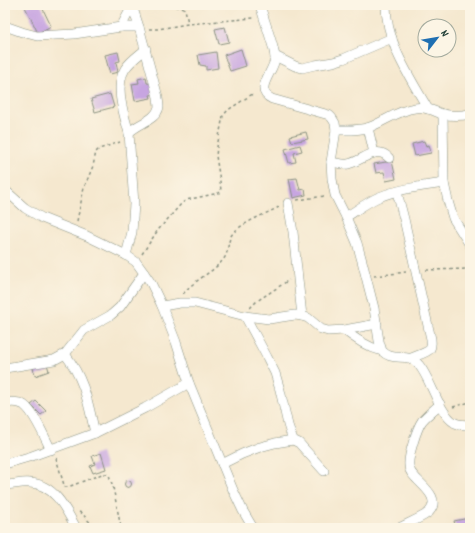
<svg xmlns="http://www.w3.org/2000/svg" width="475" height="533" font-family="Dekko,sans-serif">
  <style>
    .building { fill: #c7a5e1 }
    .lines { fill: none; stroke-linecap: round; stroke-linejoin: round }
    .street-casing { stroke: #8a9282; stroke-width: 10 }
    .path { stroke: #8a9282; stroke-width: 1.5; stroke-dasharray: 3 3; stroke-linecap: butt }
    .street { stroke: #fff; stroke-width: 9 }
  </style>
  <rect width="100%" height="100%" fill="#fcf5e5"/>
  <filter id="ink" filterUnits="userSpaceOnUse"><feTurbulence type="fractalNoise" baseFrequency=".025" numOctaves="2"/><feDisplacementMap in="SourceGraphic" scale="8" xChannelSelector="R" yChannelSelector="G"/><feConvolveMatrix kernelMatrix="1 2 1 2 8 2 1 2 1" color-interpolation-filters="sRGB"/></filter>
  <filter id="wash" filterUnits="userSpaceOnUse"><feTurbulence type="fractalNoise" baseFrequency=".012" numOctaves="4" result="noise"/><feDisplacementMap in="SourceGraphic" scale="16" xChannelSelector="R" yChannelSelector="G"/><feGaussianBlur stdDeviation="0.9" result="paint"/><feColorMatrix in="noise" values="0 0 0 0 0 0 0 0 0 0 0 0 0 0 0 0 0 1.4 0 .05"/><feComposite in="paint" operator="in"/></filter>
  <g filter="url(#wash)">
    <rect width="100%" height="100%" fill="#f5e8cf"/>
    <g id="blocks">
      <g class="building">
        <polygon points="28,5 41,5 51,26 38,33 25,7"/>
        <polygon points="225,27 229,42 219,44 215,29"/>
        <polygon points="241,49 246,66 230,71 224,55"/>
        <polygon points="118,52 120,61 116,62 118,72 110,74 105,55"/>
        <polygon points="216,52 218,68 206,70 206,66 200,65 198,55"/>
        <polygon points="146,77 147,83 153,84 155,94 150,95 151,98 135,101 132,84 139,83 138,79"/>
        <polygon points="110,94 114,107 95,112 91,99"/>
        <polygon points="306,132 308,139 292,142 290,136"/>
        <polygon points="424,141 426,146 429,145 431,153 415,156 412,144"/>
        <polygon points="300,145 302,151 294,153 296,162 289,163 285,149"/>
        <polygon points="392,161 396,179 386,181 384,172 376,173 374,164"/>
        <polygon points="297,178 300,190 305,189 306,195 293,198 289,179"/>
        <polygon points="47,364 49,371 35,376 33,368"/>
        <polygon points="36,401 46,411 41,415 31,405"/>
        <polygon points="101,453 106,469 93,473 90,466 95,464 92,456"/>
        <circle cx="128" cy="484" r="3.5"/>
        <polygon points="469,518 470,528 456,528 454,521"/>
      </g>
    </g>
  </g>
  <g filter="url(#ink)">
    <use href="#blocks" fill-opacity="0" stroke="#8a9282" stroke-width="1"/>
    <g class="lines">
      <g class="street-casing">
        <g id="street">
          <path d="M260 5C264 19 269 33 273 47 274 51 275 55 275 59 273 73 253 90 272 99L329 115 332 118 335 123 336 130 331 162 332 179 335 195 346 217 357 243 362 261 374 308 379 341 382 351C384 353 387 355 390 356 401 359 410 354 419 365 431 379 439 414 455 423 460 425 464 425 470 425"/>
          <path d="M386 5C386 43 410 77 428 109"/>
          <polyline points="5,26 22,32 37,36 74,34 121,27 139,27"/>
          <polyline points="121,27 132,6"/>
          <polyline points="275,56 295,66 302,68 315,65 333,62 343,59 392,38"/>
          <polyline points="443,114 444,183 448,201 453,218 470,245"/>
          <polyline points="368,128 374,153"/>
          <path d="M336 130C347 130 359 131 370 127 385 121 399 110 415 108 424 106 434 111 442 114 451 116 461 116 470 114"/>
          <path d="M129 133C124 115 114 86 125 69 130 61 139 55 146 49"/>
          <path d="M331 162C337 163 342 165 348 164 363 161 376 144 389 158"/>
          <polyline points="5,190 25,208 42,218 87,236 126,255 136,262 144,273 151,283 162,306 176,342 189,383 233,490 243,511 253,528"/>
          <path d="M397 192 404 219 431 339C431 342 432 346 430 349 427 353 415 356 411 358"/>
          <polyline points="288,203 293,232 302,316"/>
          <path d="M346 217C357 210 367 202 379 197 399 189 422 186 444 183"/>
          <path d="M126 255 132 232 134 204 129 133C137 123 156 121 159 107 159 104 158 100 158 97L139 27 132 5"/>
          <polyline points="162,306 180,303 195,303 245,316 269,319 295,315 302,316 308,318 321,329 328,331 344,330 377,324"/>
          <polyline points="245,316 267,357 275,373 280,390 288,425 293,440"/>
          <path d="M344 330C356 339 367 347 382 351"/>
          <path d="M65 354C85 380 88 403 95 433"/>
          <polyline points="5,368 54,360 65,354 84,330 111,315 120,307 144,273"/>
          <path d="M5 403C11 402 19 402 24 405 34 412 45 438 51 450"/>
          <polyline points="5,464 32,456 95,433 145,408 189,383"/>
          <polyline points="222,464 242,454 260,447 275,443 293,440 299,443 324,471"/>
          <path d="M5 485C13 485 22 482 30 483 54 484 66 509 76 528"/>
          <path d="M399 528C406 524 424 517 429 512 442 498 421 485 414 476 411 473 409 469 409 465 408 456 417 428 422 421 427 415 435 409 440 404"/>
        </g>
      </g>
      <g class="path">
        <path d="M170 5C175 8 181 6 185 9L188 23"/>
        <polyline points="149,29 158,29 188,24 254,18"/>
        <polyline points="297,200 325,196"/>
        <polyline points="77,221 84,188 93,166 96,152 99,149 120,142"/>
        <polyline points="142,254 158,230 181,204 186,200 219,193 221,191 220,181 216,156 217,147 223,116 228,110 254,93"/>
        <polyline points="426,270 470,269"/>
        <polyline points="374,276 406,272"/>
        <path d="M183 294C194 280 212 273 223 260 229 253 227 244 231 236 238 224 266 214 279 207"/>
        <polyline points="250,308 257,301 289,280"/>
        <polyline points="453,407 470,402"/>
        <polyline points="56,458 64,485 65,487 68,487 102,474 106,474 109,475 113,487 121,528"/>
        <path d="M79 512C86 515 85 519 91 523 96 525 102 526 107 528"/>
      </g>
      <use href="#street" class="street"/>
    </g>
  </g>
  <rect width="475" height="533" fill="none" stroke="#fcf5e5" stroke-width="20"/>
  <g transform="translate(437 38) rotate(59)"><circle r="19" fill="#fcf5e5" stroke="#a4ab9e"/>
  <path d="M0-3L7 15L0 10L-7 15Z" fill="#1f6fb2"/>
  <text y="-6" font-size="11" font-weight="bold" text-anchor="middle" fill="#1f3d34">N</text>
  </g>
</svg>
